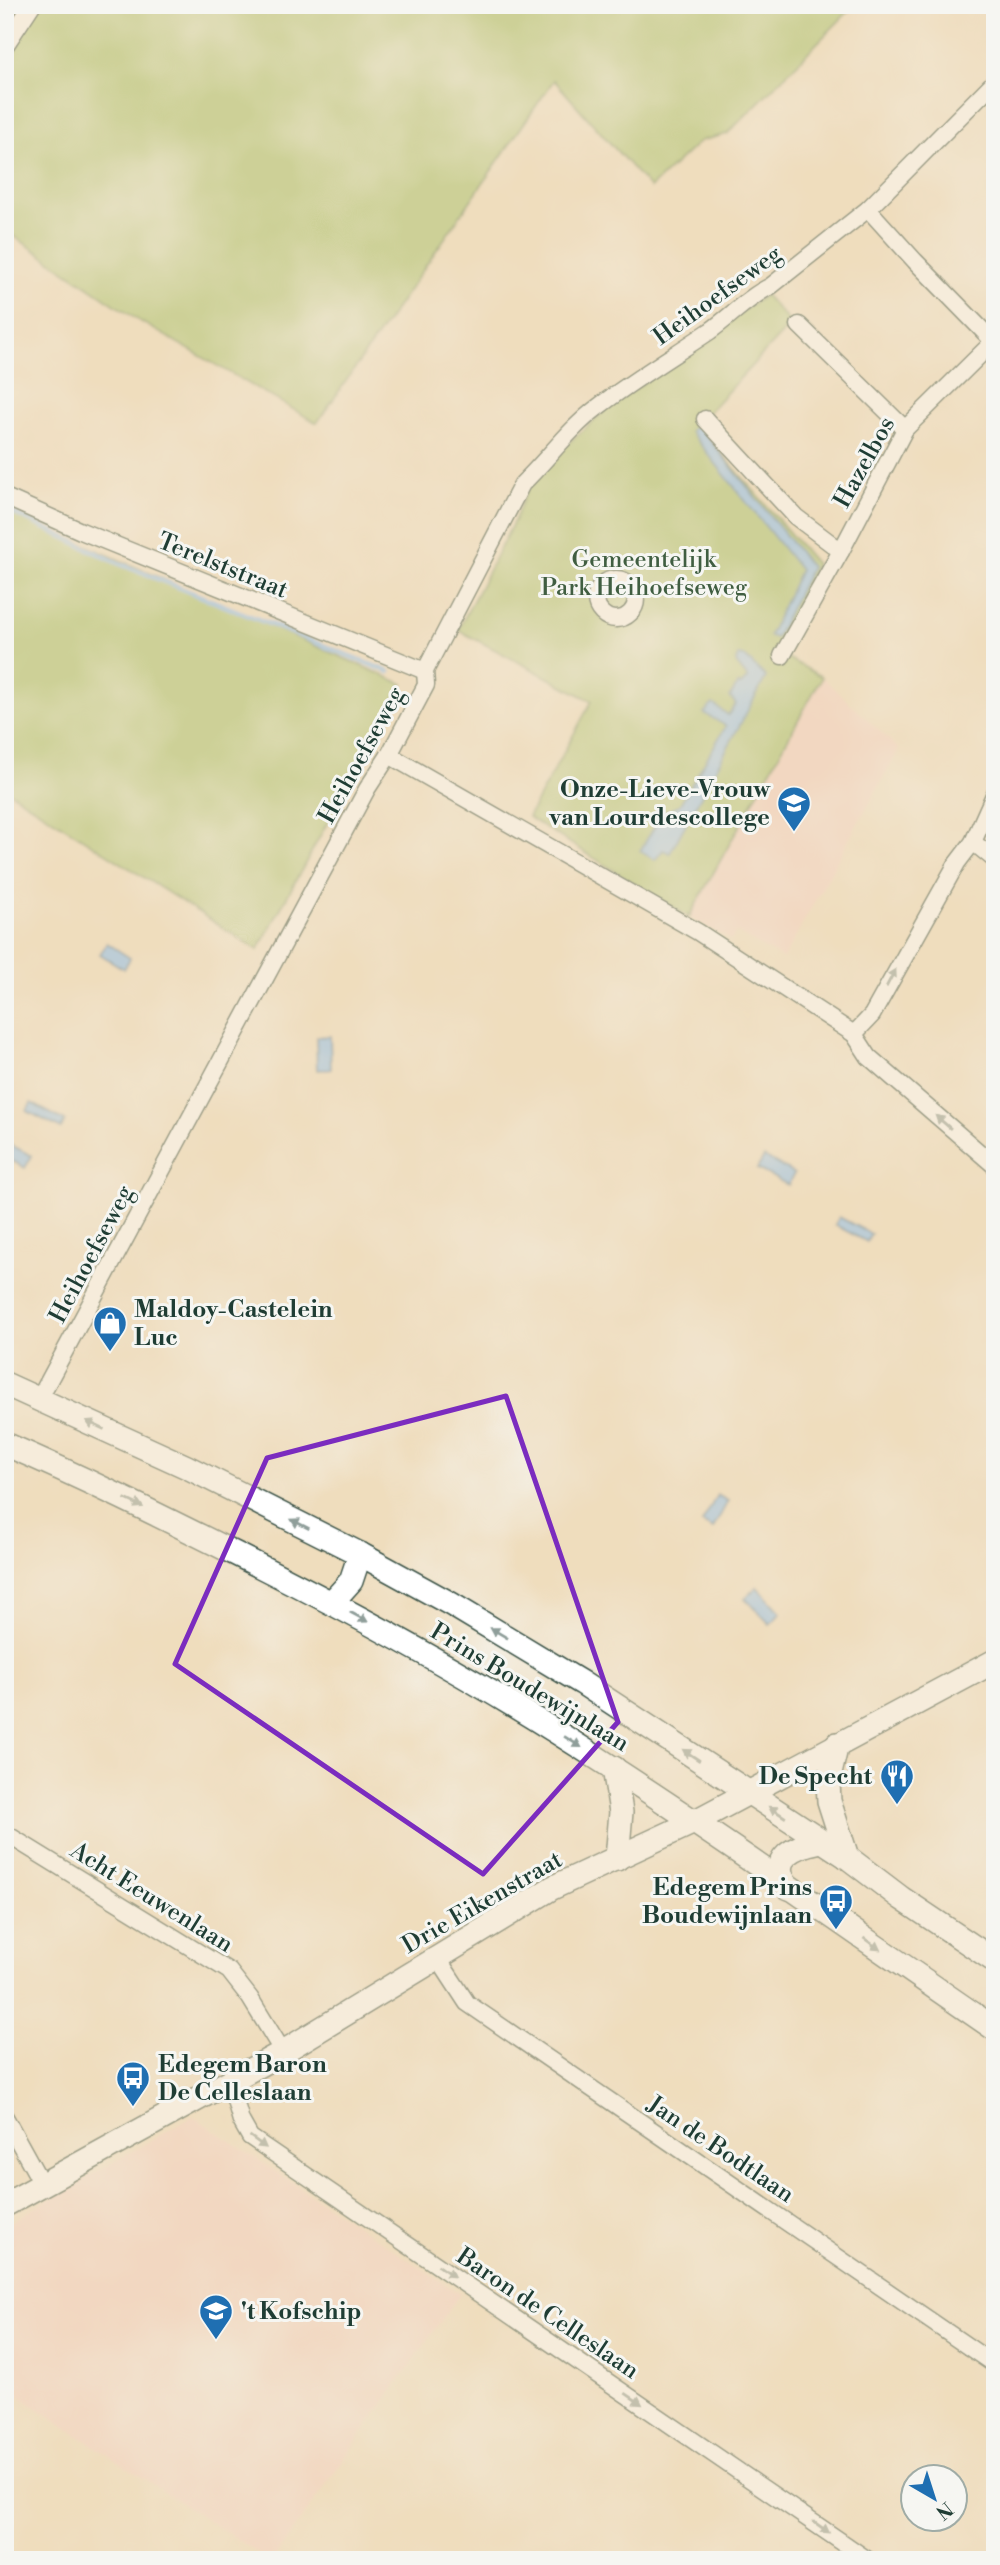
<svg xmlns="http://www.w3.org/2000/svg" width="1000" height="2565" font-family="'Libre Bodoni',serif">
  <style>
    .built { fill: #f6d1c5 }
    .green { fill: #a4c269; stroke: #62804e; stroke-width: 2 }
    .water { fill: #82bbf3; stroke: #507c94; stroke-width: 2 }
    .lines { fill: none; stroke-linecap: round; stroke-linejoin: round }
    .stream { stroke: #82bbf3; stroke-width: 5 }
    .street-casing { stroke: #3e5549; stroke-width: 19 }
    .secondary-casing { stroke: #3e5549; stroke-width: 26 }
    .street { stroke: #fff; stroke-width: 16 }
    .secondary { stroke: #fff; stroke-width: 23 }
    .oneway { fill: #8f9e9a }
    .marked { fill: none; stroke: #7b2cbf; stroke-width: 5; stroke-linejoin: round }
    .labels { text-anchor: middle; stroke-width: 6; stroke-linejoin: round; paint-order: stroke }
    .street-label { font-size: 24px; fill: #1f3d34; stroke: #f6f6f2 }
    .park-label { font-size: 24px; fill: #405e41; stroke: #f6f6f2 }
    .poi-label { font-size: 24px; font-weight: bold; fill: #1f3d34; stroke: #f6f6f2; text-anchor: end }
  </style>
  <rect width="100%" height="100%" fill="#f6f6f2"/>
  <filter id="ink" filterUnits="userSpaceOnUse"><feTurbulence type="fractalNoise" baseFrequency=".0143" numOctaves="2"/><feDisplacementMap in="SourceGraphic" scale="14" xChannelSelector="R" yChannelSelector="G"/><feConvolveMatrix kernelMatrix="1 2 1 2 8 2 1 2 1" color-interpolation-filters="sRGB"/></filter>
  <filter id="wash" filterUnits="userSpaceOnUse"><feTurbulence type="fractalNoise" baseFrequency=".00686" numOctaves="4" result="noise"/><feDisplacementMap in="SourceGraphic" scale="28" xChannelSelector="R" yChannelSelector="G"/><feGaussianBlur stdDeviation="1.57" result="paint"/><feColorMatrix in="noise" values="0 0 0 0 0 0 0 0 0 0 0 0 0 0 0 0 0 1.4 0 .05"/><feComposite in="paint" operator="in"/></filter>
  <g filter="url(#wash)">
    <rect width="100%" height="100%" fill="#efddbd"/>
    <g class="built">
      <polygon points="822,677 899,749 783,959 736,932 731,940 689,917"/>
      <polygon points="193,2116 460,2294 273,2560 268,2560 5,2387 5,2225"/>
    </g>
    <g class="green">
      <polygon points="5,5 855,5 727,134 700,141 650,188 554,80 317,423 136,319 5,230"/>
      <polygon points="765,295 791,324 697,424 816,564 780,654 822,677 689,917 528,817 592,701 458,630 515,519 528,487 548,461 608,408"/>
      <polygon points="5,510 403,684 258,950 5,789"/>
    </g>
    <g class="water">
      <polygon points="697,424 811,567 776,638 769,636 800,570 690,431"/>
      <polygon points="738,656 745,657 766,677 670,853 663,850 655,860 640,851 664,811 670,810 680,804 726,726 704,713 713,704 728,715 736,704 730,697 738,684 741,685 748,678 736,663"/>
      <polygon points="107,943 130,958 124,969 100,954"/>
      <polygon points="330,1036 331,1069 317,1070 316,1037"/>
      <polygon points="31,1103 65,1121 61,1129 27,1111"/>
      <polygon points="9,1144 32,1156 25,1168 5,1157 5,1145"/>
      <polygon points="764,1157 794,1174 788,1185 757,1169"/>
      <polygon points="839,1217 871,1234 867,1242 835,1225"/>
      <polygon points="717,1495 728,1501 713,1529 702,1523"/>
      <polygon points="757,1587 781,1613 770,1624 745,1598"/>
    </g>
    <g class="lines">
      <polyline class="stream" points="5,509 118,563 389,672"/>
    </g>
  </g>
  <g filter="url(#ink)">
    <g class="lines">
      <g class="street-casing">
        <g id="street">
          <polyline points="5,46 32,5"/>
          <polyline points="868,209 915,261 995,343"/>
          <polyline points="799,325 905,429"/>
          <polyline points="705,419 796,517 841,551 905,429 993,342"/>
          <polyline points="5,497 81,531 425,671"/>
          <circle cx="616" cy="599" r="20"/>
          <polyline points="782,656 841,551"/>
          <polyline points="389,755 698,932 854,1034 869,1057 995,1166"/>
          <polyline points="973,842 995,860"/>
          <polyline points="854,1034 872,1015 957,863 973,842 995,793"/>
          <path d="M39 1399 367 789 389 755 426 685 425 671 522 484C548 459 569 429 598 407 633 380 673 356 710 331 731 316 748 297 771 286L868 209 995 81"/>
          <polyline points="5,1833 229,1971 250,1998 283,2052"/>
          <polyline points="437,1957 467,2003 995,2365"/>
          <polyline points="230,2082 241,2121 250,2137 868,2560"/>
          <polyline points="5,2117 42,2184"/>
        </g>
      </g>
      <g class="secondary-casing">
        <g id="secondary">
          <polyline points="5,1384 187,1467 360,1554 451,1604 582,1683 847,1857 901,1898 995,1961"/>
          <path d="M5 1444C82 1477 156 1514 230 1551 334 1603 436 1657 534 1718 692 1816 842 1924 995 2029"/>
          <polyline points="332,1602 351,1581 360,1554"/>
          <polyline points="837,1744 828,1782 829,1801 847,1857"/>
          <polyline points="614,1768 621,1812 617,1859"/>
          <path d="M789 1888C765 1858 796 1846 821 1841"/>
          <polyline points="5,2205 283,2052 552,1888 694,1822 995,1661"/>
        </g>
      </g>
      <use href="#street" class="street"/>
      <use href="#secondary" class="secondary"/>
    </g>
    <defs><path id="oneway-solid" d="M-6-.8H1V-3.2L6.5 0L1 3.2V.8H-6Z" transform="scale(1.75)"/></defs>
    <g class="oneway">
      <use href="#oneway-solid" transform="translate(891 978) rotate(-62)"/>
      <use href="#oneway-solid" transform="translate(943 1122) rotate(-139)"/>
      <use href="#oneway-solid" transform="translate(95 1425) rotate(-155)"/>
      <use href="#oneway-solid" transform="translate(134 1503) rotate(25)"/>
      <use href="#oneway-solid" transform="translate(300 1524) rotate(-153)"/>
      <use href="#oneway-solid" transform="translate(359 1617) rotate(29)"/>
      <use href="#oneway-solid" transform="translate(499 1633) rotate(-149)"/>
      <use href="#oneway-solid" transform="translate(573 1742) rotate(32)"/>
      <use href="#oneway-solid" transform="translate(691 1755) rotate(-147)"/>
      <use href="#oneway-solid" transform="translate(777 1812) rotate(-147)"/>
      <use href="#oneway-solid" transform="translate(872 1944) rotate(35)"/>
      <use href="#oneway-solid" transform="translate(258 2142) rotate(36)"/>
      <use href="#oneway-solid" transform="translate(446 2271) rotate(35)"/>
      <use href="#oneway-solid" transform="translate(634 2399) rotate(34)"/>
      <use href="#oneway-solid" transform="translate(821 2527) rotate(35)"/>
    </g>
  </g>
  <path d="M0 0H1000V2565H0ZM506 1396 618 1722 483 1874 175 1664 267 1458Z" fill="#efddbd" fill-opacity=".55" fill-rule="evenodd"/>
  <path class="marked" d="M506 1396 618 1722 483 1874 175 1664 267 1458Z"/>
  <defs>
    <g id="school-pin" transform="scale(1.75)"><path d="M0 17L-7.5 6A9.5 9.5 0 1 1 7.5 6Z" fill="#1f6fb2" stroke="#f6f6f2"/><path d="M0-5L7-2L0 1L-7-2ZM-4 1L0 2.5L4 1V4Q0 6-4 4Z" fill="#fff"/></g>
    <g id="shop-pin" transform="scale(1.75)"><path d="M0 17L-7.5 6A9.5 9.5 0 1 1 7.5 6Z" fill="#1f6fb2" stroke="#f6f6f2"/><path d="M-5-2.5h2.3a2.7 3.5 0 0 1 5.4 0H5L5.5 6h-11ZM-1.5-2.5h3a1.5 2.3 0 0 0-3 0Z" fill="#fff"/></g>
    <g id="restaurant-pin" transform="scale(1.75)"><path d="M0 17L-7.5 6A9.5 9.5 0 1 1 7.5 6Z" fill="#1f6fb2" stroke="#f6f6f2"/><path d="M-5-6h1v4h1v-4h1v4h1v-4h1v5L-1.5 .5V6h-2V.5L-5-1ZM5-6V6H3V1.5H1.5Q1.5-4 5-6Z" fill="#fff"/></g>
    <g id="bus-pin" transform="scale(1.75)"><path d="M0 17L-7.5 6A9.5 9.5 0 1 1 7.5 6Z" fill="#1f6fb2" stroke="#f6f6f2"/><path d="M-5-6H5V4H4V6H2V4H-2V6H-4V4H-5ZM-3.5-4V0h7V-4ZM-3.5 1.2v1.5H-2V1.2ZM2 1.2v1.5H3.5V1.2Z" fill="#fff"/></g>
  </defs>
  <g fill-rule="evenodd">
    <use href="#school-pin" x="794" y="803"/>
    <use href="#shop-pin" x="110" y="1323"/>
    <use href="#restaurant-pin" x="897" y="1776"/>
    <use href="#bus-pin" x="836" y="1901"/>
    <use href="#bus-pin" x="133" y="2078"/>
    <use href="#school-pin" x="216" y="2311"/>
  </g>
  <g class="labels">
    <g class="street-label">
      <text transform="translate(717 295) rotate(-36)" y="8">Heihoefseweg</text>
      <text transform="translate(864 462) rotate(-61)" y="8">Hazelbos</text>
      <text transform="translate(223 565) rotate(22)" y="8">Terelststraat</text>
      <text transform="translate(361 755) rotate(-61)" y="8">Heihoefseweg</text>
      <text transform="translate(91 1254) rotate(-62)" y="8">Heihoefseweg</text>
      <text transform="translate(530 1687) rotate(31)" y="8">Prins Boudewijnlaan</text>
      <text transform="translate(152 1897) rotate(32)" y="8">Acht Eeuwenlaan</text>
      <text transform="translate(482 1902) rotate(-30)" y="8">Drie Eikenstraat</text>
      <text transform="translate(721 2149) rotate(34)" y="8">Jan de Bodtlaan</text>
      <text transform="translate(548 2313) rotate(34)" y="8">Baron de Celleslaan</text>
    </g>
    <g class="park-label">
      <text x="644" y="567">Gemeentelijk<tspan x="644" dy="28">Park Heihoefseweg</tspan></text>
    </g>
    <g class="poi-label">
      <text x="770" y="797">Onze-Lieve-Vrouw<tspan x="770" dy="28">van Lourdescollege</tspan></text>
      <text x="134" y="1317" text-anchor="start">Maldoy-Castelein<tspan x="134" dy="28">Luc</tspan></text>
      <text x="872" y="1784">De Specht</text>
      <text x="812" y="1895">Edegem Prins<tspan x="812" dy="28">Boudewijnlaan</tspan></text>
      <text x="158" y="2072" text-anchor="start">Edegem Baron<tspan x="158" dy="28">De Celleslaan</tspan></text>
      <text x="241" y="2319" text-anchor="start">'t Kofschip</text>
    </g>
  </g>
  <rect width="1000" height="2565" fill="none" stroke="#f6f6f2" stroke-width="28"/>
  <g transform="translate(934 2498) rotate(141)"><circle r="33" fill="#f6f6f2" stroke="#a0aca6" stroke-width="2"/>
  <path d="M0-5L12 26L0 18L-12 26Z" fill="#1f6fb2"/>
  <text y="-10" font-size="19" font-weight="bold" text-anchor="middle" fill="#1f3d34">N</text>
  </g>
</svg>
